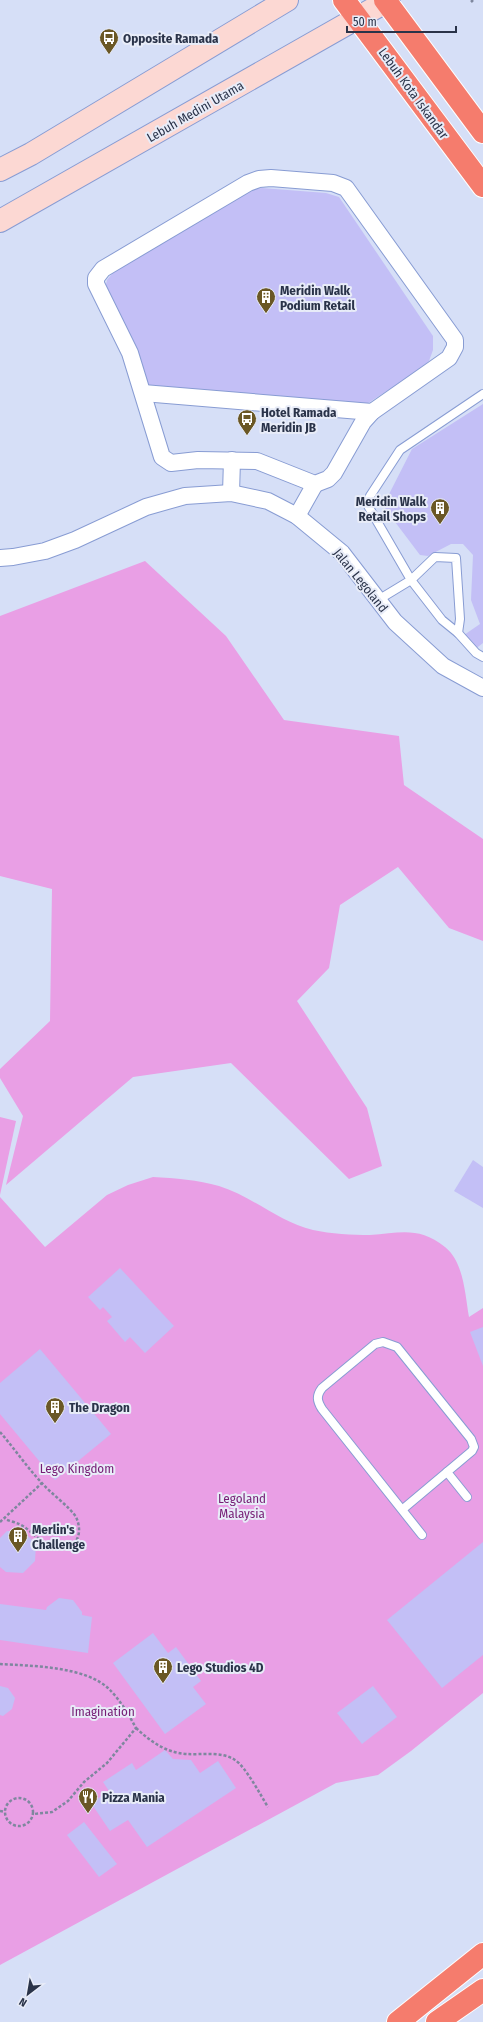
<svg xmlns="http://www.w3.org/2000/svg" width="483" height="2022" font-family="'Fira Sans Condensed',sans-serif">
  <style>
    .green { fill: #e99fe5 }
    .building { fill: #c3bff6 }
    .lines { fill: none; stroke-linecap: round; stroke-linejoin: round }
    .lane-casing { stroke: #889cd3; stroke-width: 10 }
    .street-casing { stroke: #889cd3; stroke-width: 18 }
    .secondary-casing { stroke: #889cd3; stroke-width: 24 }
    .highway-casing { stroke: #fff; stroke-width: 24 }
    .path { stroke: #7e879e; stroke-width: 2.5; stroke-dasharray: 3 2; stroke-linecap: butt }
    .lane { stroke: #fff; stroke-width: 8 }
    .street { stroke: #fff; stroke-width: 16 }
    .secondary { stroke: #fcd8d3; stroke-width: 22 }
    .highway { stroke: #f57c6d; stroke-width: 22 }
    .labels { text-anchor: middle; stroke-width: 4; stroke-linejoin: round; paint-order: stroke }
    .poi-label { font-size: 13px; font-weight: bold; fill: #2a3349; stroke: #e8ecf8; text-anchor: start }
    .street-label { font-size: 13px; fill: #2a3349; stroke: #e8ecf8 }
    .park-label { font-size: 13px; fill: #761e75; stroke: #e8ecf8 }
  </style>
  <rect width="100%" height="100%" fill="#d6dff7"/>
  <g class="green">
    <polygon points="145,561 226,636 284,720 399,736 404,785 483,839 483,941 449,928 398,867 340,905 329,968 297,1001 367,1108 382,1166 349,1179 231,1063 133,1077 6,1185 23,1116 0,1078 0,1069 50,1021 52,889 0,876 0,616"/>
    <polygon points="0,1117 16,1121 0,1195"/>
    <path d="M153 1177C175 1178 198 1180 219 1186 252 1196 279 1222 313 1230 331 1234 352 1235 370 1235 400 1233 419 1226 445 1247 464 1262 465 1295 469 1317L483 1308V1693L411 1751 378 1775 336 1783 0 1965V1197L45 1247 107 1195 128 1185Z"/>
  </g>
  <g class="building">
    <polygon points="262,188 326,193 339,197 433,336 433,350 429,361 419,370 362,407 155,392 145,385 104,293 107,280 115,270 251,190"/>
    <polygon points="483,404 483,643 474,650 464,635 480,624 471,600 473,555 463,544 451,544 428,556 420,555 383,506 412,449"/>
    <polygon points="473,1160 483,1167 483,1208 454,1191"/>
    <polygon points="120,1268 174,1326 145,1353 130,1337 125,1342 107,1321 112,1317 103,1307 100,1310 88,1297"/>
    <polygon points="483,1327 483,1366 470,1332"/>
    <polygon points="40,1349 111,1434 55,1480 0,1414 0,1383"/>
    <polygon points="7,1531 24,1532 36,1544 35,1561 23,1573 6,1572 0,1567 0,1538"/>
    <polygon points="483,1542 483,1655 442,1688 387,1620"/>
    <polygon points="59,1598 73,1600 82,1612 82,1615 92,1617 88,1653 0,1640 0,1604 46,1610 47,1607"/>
    <polygon points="153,1633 168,1653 176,1647 201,1681 193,1687 206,1704 165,1734 113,1663"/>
    <polygon points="0,1686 8,1688 15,1698 12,1709 3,1716 0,1715"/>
    <polygon points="373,1686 397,1717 362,1744 337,1713"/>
    <polygon points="165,1750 173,1759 191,1760 200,1773 218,1761 236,1788 147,1847 128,1820 110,1831 91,1803 109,1791 103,1782 132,1763 136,1770"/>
    <polygon points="84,1822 117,1864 99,1877 67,1835"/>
  </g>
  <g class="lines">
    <g class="lane-casing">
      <g id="lane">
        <polyline points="378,600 411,580 435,557 456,558 460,619 458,633 442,620 411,580 367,504 370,496 400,450 483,394"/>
        <polyline points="458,633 476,653 483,657"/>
        <polyline points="403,1509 447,1472"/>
        <path d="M422 1535 322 1409C317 1401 316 1396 322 1388L375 1344 383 1342 397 1347 471 1439 474 1447 472 1451 447 1472 467 1497"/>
      </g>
    </g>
    <g class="street-casing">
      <g id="street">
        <polygon points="271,178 333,183 346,188 455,340 455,347 449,358 372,412 363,422 334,473 328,479 315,484 257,461 198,460 171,463 162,457 130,353 96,284 96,278 103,269 248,183 259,179"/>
        <polyline points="143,393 372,412"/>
        <polyline points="231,493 232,460"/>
        <polyline points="297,516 315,484"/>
        <polyline points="0,558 13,557 45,551 75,540 146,507 185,496 231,493 268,501 297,516 342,553 395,622 443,666 483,688"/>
      </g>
    </g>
    <g class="secondary-casing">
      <g id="secondary">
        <polyline points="0,170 31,154 287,0"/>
        <polyline points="0,221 389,0"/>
      </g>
    </g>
    <g class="highway-casing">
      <g id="highway">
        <polyline points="344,0 483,186"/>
        <polyline points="385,0 483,132"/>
        <polyline points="398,2022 483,1954"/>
        <polyline points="437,2022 483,1990"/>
      </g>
    </g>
    <g class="path">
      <polyline points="471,2 473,0"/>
      <path d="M0 1432C14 1448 26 1466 41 1482 49 1492 70 1507 76 1517 84 1534 76 1552 55 1547 40 1544 32 1530 19 1524 15 1522 9 1521 5 1519"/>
      <polyline points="0,1522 42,1483"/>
      <path d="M0 1664C31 1666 87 1666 110 1690 120 1700 129 1715 136 1728L107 1763 84 1782 68 1801 52 1812 34 1814"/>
      <path d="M136 1728C150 1741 166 1753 187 1754 201 1755 222 1751 235 1760 246 1767 261 1796 268 1807"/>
      <circle cx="19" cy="1812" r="14"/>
      <polyline points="0,1811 5,1812"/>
    </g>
    <use href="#lane" class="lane"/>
    <use href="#street" class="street"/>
    <use href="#secondary" class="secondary"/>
    <use href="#highway" class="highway"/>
  </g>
  <defs>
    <g id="bus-pin" transform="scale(1)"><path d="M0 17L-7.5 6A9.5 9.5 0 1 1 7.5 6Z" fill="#6a5725" stroke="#e8ecf8"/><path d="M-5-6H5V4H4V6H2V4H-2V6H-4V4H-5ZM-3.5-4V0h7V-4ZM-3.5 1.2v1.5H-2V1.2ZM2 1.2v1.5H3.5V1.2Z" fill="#fff"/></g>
    <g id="building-pin" transform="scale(1)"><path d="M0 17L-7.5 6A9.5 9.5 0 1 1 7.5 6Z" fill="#6a5725" stroke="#e8ecf8"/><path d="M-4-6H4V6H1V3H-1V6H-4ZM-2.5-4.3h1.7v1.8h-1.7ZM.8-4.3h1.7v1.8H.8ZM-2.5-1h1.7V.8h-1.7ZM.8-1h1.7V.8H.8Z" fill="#fff"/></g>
    <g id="restaurant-pin" transform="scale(1)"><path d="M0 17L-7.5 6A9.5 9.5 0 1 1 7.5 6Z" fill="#6a5725" stroke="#e8ecf8"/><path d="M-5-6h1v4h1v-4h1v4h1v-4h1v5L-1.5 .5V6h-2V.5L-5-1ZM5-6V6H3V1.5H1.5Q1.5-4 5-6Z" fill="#fff"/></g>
  </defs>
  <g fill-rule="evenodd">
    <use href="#bus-pin" x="109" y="38"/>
    <use href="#building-pin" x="266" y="297"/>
    <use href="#bus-pin" x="247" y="419"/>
    <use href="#building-pin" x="440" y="508"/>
    <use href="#building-pin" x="55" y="1407"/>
    <use href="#building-pin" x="18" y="1536"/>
    <use href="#building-pin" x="163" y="1667"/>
    <use href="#restaurant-pin" x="88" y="1797"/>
  </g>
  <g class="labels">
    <g class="poi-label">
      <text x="123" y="43">Opposite Ramada</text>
      <text x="280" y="295">Meridin Walk<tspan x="280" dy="15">Podium Retail</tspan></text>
      <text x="261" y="417">Hotel Ramada<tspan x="261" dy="15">Meridin JB</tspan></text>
      <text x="426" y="506" text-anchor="end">Meridin Walk<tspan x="426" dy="15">Retail Shops</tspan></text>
      <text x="69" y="1412">The Dragon</text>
      <text x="32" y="1534">Merlin's<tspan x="32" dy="15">Challenge</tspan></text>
      <text x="177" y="1672">Lego Studios 4D</text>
      <text x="102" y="1802">Pizza Mania</text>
    </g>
    <g class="street-label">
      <text transform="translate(414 93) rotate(54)" y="5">Lebuh Kota Iskandar</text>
      <text transform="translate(195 111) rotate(-30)" y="5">Lebuh Medini Utama</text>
      <text transform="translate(361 580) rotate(51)" y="5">Jalan Legoland</text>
    </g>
    <g class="park-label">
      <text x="77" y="1473">Lego Kingdom</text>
      <text x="242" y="1503">Legoland<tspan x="242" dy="15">Malaysia</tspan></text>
      <text x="103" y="1716">Imagination</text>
    </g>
  </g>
  <g transform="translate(28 1994) rotate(211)" stroke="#e8ecf8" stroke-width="3" paint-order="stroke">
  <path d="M0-3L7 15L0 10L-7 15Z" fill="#2a3349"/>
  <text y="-6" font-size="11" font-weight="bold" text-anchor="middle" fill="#2a3349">N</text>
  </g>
  <path d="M347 26v6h109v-6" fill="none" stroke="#2a3349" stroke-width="2"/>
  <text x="353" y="26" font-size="12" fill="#2a3349" stroke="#e8ecf8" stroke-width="3" paint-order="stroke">50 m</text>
</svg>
